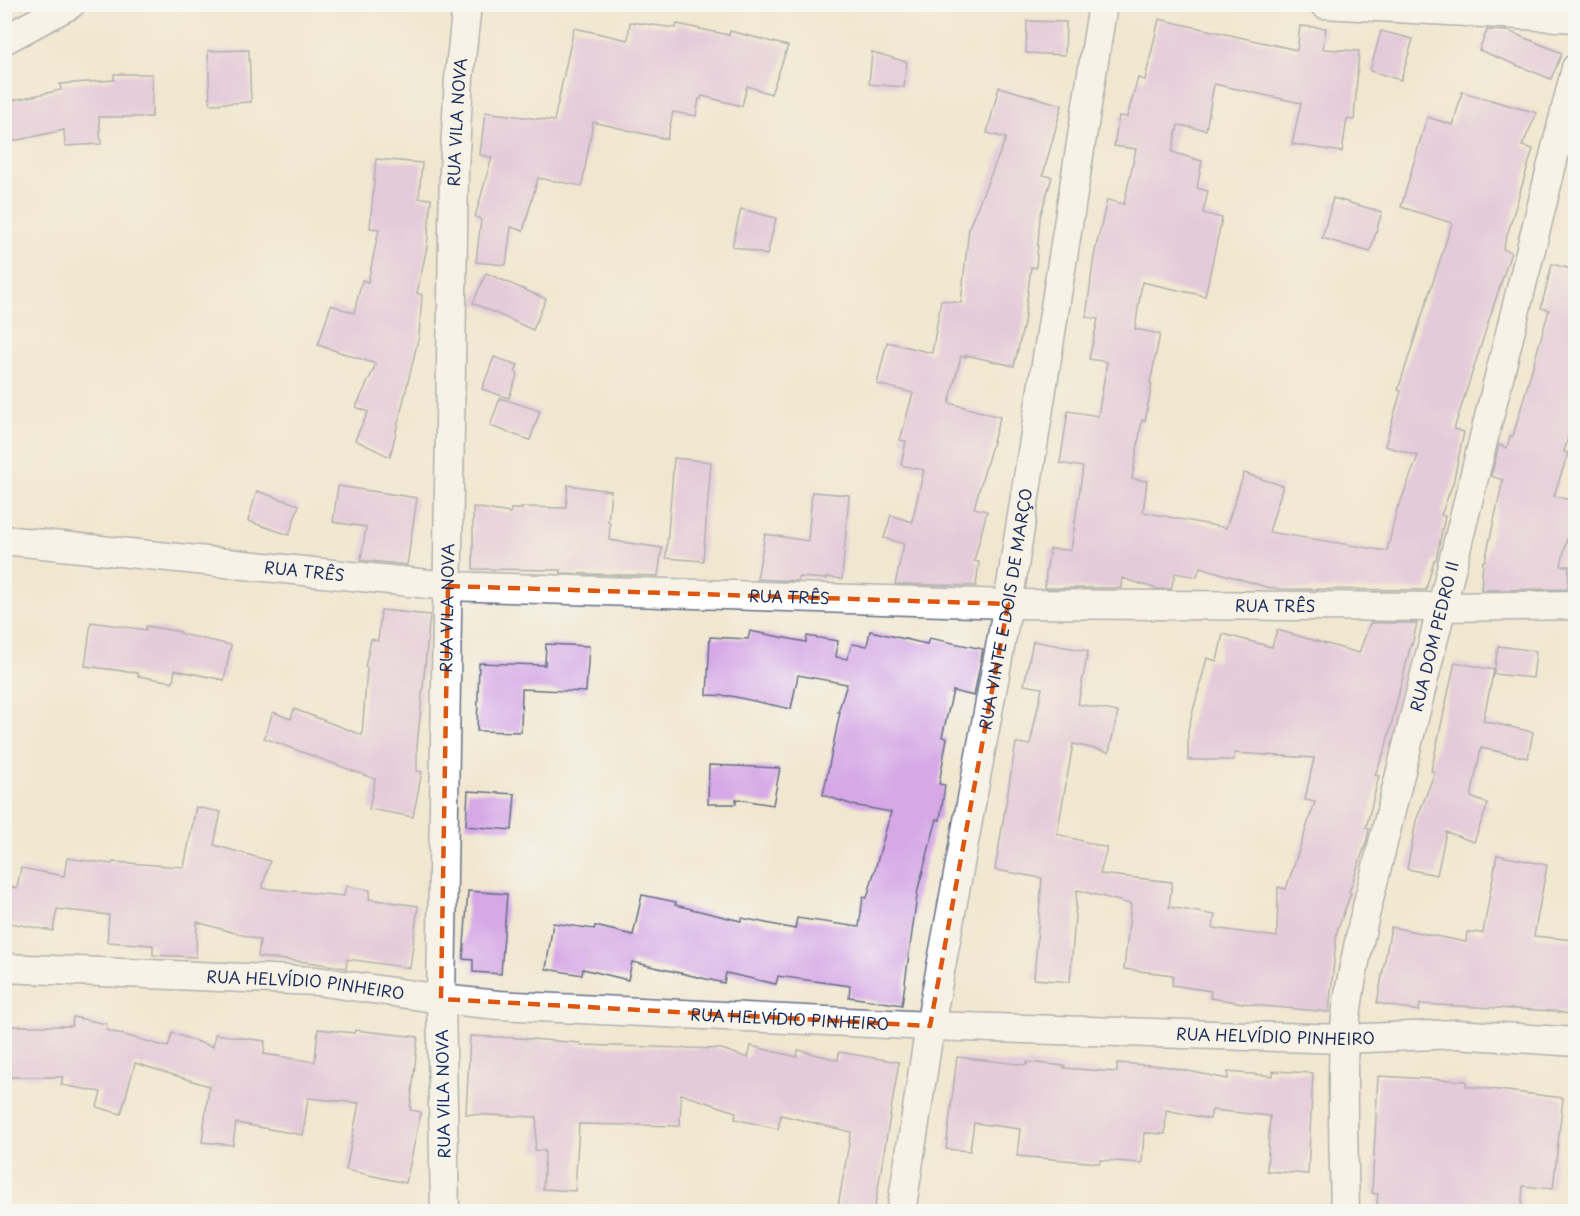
<svg xmlns="http://www.w3.org/2000/svg" width="1580" height="1216" font-family="'Playpen Sans',sans-serif">
  <style>
    .building { fill: #d6a8e6 }
    .lines { fill: none; stroke-linecap: round; stroke-linejoin: round }
    .street-casing { stroke: #666f86; stroke-width: 31 }
    .street { stroke: #fff; stroke-width: 28 }
    .marked { fill: none; stroke: #de5710; stroke-width: 4.5; stroke-dasharray: 12 8; stroke-linejoin: round }
    .labels { text-anchor: middle; stroke-width: 5; stroke-linejoin: round; paint-order: stroke }
    .street-label { font-size: 16px; fill: #1b2f5e; stroke: #f6f6f2 }
  </style>
  <rect width="100%" height="100%" fill="#f6f6f2"/>
  <filter id="ink" filterUnits="userSpaceOnUse"><feTurbulence type="fractalNoise" baseFrequency=".0167" numOctaves="2"/><feDisplacementMap in="SourceGraphic" scale="12" xChannelSelector="R" yChannelSelector="G"/><feConvolveMatrix kernelMatrix="1 2 1 2 8 2 1 2 1" color-interpolation-filters="sRGB"/></filter>
  <filter id="wash" filterUnits="userSpaceOnUse"><feTurbulence type="fractalNoise" baseFrequency=".008" numOctaves="4" result="noise"/><feDisplacementMap in="SourceGraphic" scale="24" xChannelSelector="R" yChannelSelector="G"/><feGaussianBlur stdDeviation="1.35" result="paint"/><feColorMatrix in="noise" values="0 0 0 0 0 0 0 0 0 0 0 0 0 0 0 0 0 1.4 0 .05"/><feComposite in="paint" operator="in"/></filter>
  <g filter="url(#wash)">
    <rect width="100%" height="100%" fill="#f1e7d0"/>
    <g id="blocks">
      <g class="building">
        <polygon points="1159,19 1297,50 1300,26 1326,28 1323,49 1359,51 1354,120 1347,119 1342,152 1292,144 1301,103 1214,84 1206,130 1178,125 1172,152 1202,161 1197,188 1208,191 1203,213 1222,218 1205,296 1142,282 1135,329 1160,334 1150,383 1152,384 1145,421 1142,420 1132,479 1147,481 1143,512 1226,528 1244,473 1283,486 1269,532 1387,551 1398,505 1399,506 1418,456 1385,446 1401,391 1398,390 1452,223 1401,207 1427,117 1453,125 1462,92 1537,113 1522,146 1533,149 1503,249 1511,252 1454,429 1464,432 1453,483 1441,515 1445,516 1436,560 1434,560 1426,590 1279,589 1266,587 1200,567 1197,577 1175,573 1171,589 1157,589 1122,578 1121,588 1045,588 1046,572 1050,549 1071,550 1083,467 1060,463 1068,411 1098,416 1107,362 1089,359 1098,319 1086,317 1094,256 1107,200 1124,204 1136,149 1114,146 1119,116 1127,117 1138,78 1145,80"/>
        <polygon points="1027,21 1066,22 1065,55 1026,53"/>
        <polygon points="630,22 676,28 677,24 729,35 730,31 788,46 771,94 747,86 742,106 702,96 701,99 699,99 696,116 673,112 667,139 593,122 582,186 538,178 523,231 511,227 506,265 476,262 481,219 475,217 492,157 480,155 485,112 554,121 574,28 628,40"/>
        <polygon points="1487,30 1508,31 1562,53 1551,79 1479,50"/>
        <polygon points="1381,31 1413,39 1401,80 1370,71"/>
        <polygon points="249,50 251,102 210,104 208,51"/>
        <polygon points="872,52 907,62 904,87 869,84"/>
        <polygon points="114,74 152,74 152,117 99,117 101,144 65,146 64,130 4,143 4,114 12,113 9,101 61,90 60,84 114,80"/>
        <polygon points="999,87 1062,105 1043,175 1052,177 1040,217 1036,268 1031,267 1024,323 1014,366 966,355 966,357 961,356 949,403 1000,417 974,508 987,511 974,561 979,562 976,586 895,584 904,544 884,538 891,515 912,522 924,470 901,465 906,441 900,440 913,393 877,384 887,342 932,353 941,300 961,303 969,227 1006,138 987,133"/>
        <polygon points="376,159 422,163 419,198 431,199 427,247 417,293 422,295 419,336 390,457 355,440 368,412 356,407 376,364 318,345 331,305 354,313 362,280 368,282 379,229 370,228"/>
        <polygon points="1333,198 1382,212 1370,252 1322,238"/>
        <polygon points="741,209 776,218 767,255 732,246"/>
        <polygon points="1552,264 1575,270 1575,412 1564,452 1568,453 1554,496 1575,501 1561,566 1569,566 1568,589 1481,590 1483,561 1485,561 1503,480 1491,476 1499,445 1507,448 1510,436 1513,436 1549,310 1541,308"/>
        <polygon points="486,273 546,299 533,330 473,303"/>
        <polygon points="494,357 518,365 515,372 518,373 509,398 482,389"/>
        <polygon points="500,398 540,411 530,440 490,426"/>
        <polygon points="674,458 711,462 703,561 666,558"/>
        <polygon points="568,485 611,491 608,522 610,523 609,540 662,548 658,576 561,573 561,570 473,569 473,507 510,513 511,509 522,509 522,507 566,508"/>
        <polygon points="338,486 417,498 407,565 361,560 366,527 333,522"/>
        <polygon points="257,491 299,505 289,535 248,521"/>
        <polygon points="812,492 849,495 842,579 827,577 827,579 798,577 798,581 757,579 765,534 808,541"/>
        <polygon points="381,610 430,615 417,747 417,771 422,772 413,817 369,809 375,779 264,738 273,712 291,719 294,709 362,735 367,668 365,667 371,639 378,641"/>
        <polygon points="91,622 146,630 146,626 181,632 181,634 231,645 224,680 175,670 173,682 138,676 138,673 85,666"/>
        <polygon points="1370,623 1417,623 1412,645 1411,644 1385,750 1375,775 1379,776 1366,828 1369,829 1366,843 1349,892 1351,893 1337,931 1329,1012 1263,1006 1210,998 1211,991 1172,985 1173,975 1124,969 1131,904 1077,890 1070,982 1034,979 1042,878 995,870 1016,743 1030,745 1042,688 1024,685 1033,641 1088,651 1078,704 1118,712 1109,752 1073,744 1057,834 1107,848 1100,874 1172,882 1169,907 1215,915 1213,928 1277,937 1278,887 1286,889 1315,802 1305,800 1314,758 1234,753 1234,760 1188,760 1188,730 1207,658 1217,661 1223,634 1272,647 1277,630 1359,653"/>
        <polygon points="750,631 806,642 807,636 838,641 836,657 847,659 852,644 867,646 870,631 927,644 929,638 983,649 974,696 953,691 942,737 947,738 939,784 945,785 940,820 937,819 918,889 902,1005 849,997 850,986 778,976 776,984 726,973 724,983 632,962 628,980 583,969 582,975 546,969 553,923 594,929 595,926 633,935 642,895 676,902 675,905 741,921 742,918 795,929 797,918 859,927 863,897 867,898 891,812 853,805 823,795 840,712 838,712 847,684 798,675 791,709 731,696 707,695 710,637 748,639"/>
        <polygon points="546,644 589,646 586,692 522,689 521,732 477,731 479,663 545,665"/>
        <polygon points="1498,646 1536,651 1533,678 1494,674"/>
        <polygon points="1455,662 1494,670 1483,721 1533,732 1528,758 1481,748 1471,797 1488,804 1474,842 1446,832 1437,875 1407,869 1416,821 1435,772 1431,771"/>
        <polygon points="709,765 780,768 773,805 736,799 736,804 708,804"/>
        <polygon points="468,791 515,794 512,830 466,826"/>
        <polygon points="196,807 221,812 214,845 270,861 262,888 344,896 346,886 370,890 369,899 418,906 410,968 347,959 346,968 315,963 258,957 260,940 197,922 196,957 153,955 153,945 107,942 109,915 57,909 53,931 4,922 4,886 17,888 21,868 64,876 67,858 112,864 113,862 184,867"/>
        <polygon points="1497,855 1547,865 1534,936 1575,940 1575,1015 1553,1011 1420,1004 1419,1011 1377,1003 1391,927 1466,942 1467,932 1483,933"/>
        <polygon points="468,891 507,894 501,974 473,972 473,960 463,959"/>
        <polygon points="73,1017 107,1024 106,1030 168,1047 172,1033 213,1047 215,1034 265,1041 264,1054 315,1062 318,1029 354,1033 355,1030 418,1037 410,1110 421,1112 406,1183 346,1170 359,1103 308,1098 303,1135 236,1123 233,1145 202,1142 209,1086 135,1063 121,1114 97,1107 101,1092 61,1085 63,1077 4,1077 4,1026 72,1026"/>
        <polygon points="470,1036 519,1038 580,1043 580,1045 722,1049 748,1058 751,1046 797,1057 798,1050 838,1060 839,1052 899,1062 874,1212 837,1212 851,1132 781,1115 778,1129 735,1119 736,1112 681,1094 680,1126 579,1124 575,1191 543,1189 545,1151 535,1150 537,1117 466,1114"/>
        <polygon points="957,1057 1027,1065 1027,1062 1065,1066 1064,1068 1117,1072 1117,1063 1163,1066 1228,1079 1228,1072 1273,1076 1273,1071 1313,1073 1308,1174 1267,1171 1270,1116 1212,1110 1210,1119 1166,1110 1165,1134 1144,1133 1142,1163 1100,1160 1099,1163 1017,1156 1020,1129 974,1123 970,1151 946,1149"/>
        <polygon points="1378,1076 1466,1081 1466,1086 1563,1098 1553,1189 1523,1186 1521,1212 1376,1212 1378,1194 1372,1193"/>
      </g>
    </g>
  </g>
  <g filter="url(#ink)">
    <use href="#blocks" fill-opacity="0" stroke="#666f86" stroke-width="1.5"/>
    <g class="lines">
      <g class="street-casing">
        <g id="street">
          <polyline points="1324,4 1576,18"/>
          <polyline points="4,40 71,4"/>
          <path id="s1" d="M4 540 448 586 1008 604 1442 607 1576 605"/>
          <path id="s2" d="M4 968 317 981 441 999 498 1005 930 1026 1344 1039 1456 1034 1576 1042"/>
          <path id="s3" d="M445 1212 441 999 454 170 459 78 467 4"/>
          <path id="s4" d="M901 1212 930 1026 1008 604 1103 4"/>
          <path id="s5" d="M1345 1212C1344 1155 1341 1098 1344 1041 1346 1001 1355 962 1363 923L1576 68"/>
        </g>
      </g>
      <use href="#street" class="street"/>
    </g>
  </g>
  <path d="M0 0H1580V1216H0ZM448 586 1008 604 930 1026 441 999Z" fill="#f1e7d0" fill-opacity=".55" fill-rule="evenodd"/>
  <path class="marked" d="M448 586 1008 604 930 1026 441 999Z"/>
  <g class="labels">
    <g class="street-label">
      <text dy="6" stroke="none"><textPath href="#s3" startOffset="1090">RUA VILA NOVA</textPath></text>
      <text dy="6" stroke="none"><textPath href="#s1" startOffset="302">RUA TRÊS</textPath></text>
      <text dy="6" stroke="none"><textPath href="#s1" startOffset="788">RUA TRÊS</textPath></text>
      <text dy="6" stroke="none"><textPath href="#s1" startOffset="1274">RUA TRÊS</textPath></text>
      <text dy="6" stroke="none"><textPath href="#s3" startOffset="604">RUA VILA NOVA</textPath></text>
      <text dy="6" stroke="none"><textPath href="#s4" startOffset="612">RUA VINTE E DOIS DE MARÇO</textPath></text>
      <text dy="6" stroke="none"><textPath href="#s5" startOffset="586">RUA DOM PEDRO II</textPath></text>
      <text dy="6" stroke="none"><textPath href="#s2" startOffset="302">RUA HELVÍDIO PINHEIRO</textPath></text>
      <text dy="6" stroke="none"><textPath href="#s2" startOffset="788">RUA HELVÍDIO PINHEIRO</textPath></text>
      <text dy="6" stroke="none"><textPath href="#s2" startOffset="1274">RUA HELVÍDIO PINHEIRO</textPath></text>
      <text transform="translate(443 1094) rotate(-91)" y="6">RUA VILA NOVA</text>
    </g>
  </g>
  <rect width="1580" height="1216" fill="none" stroke="#f6f6f2" stroke-width="24"/>
</svg>
